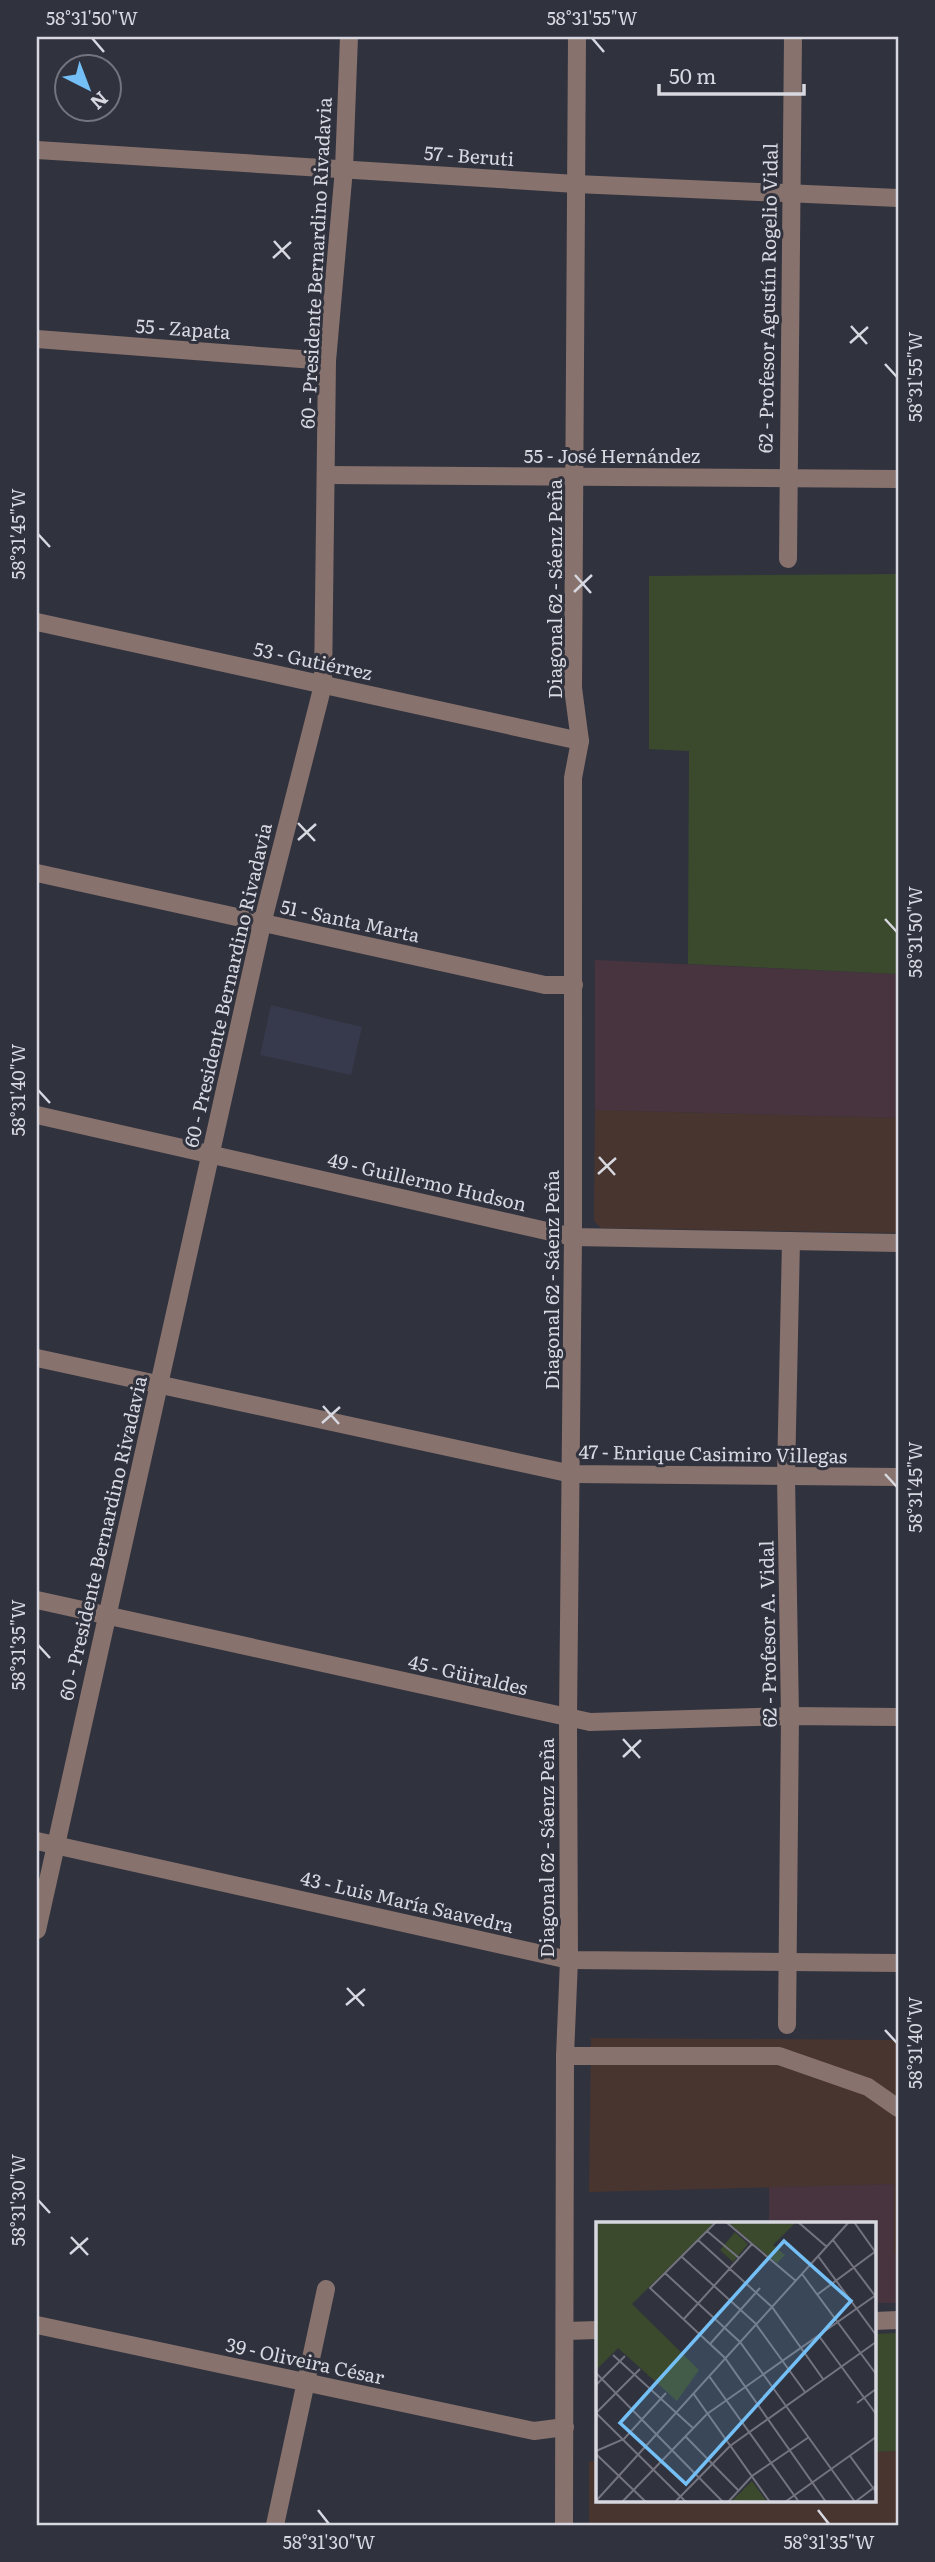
<svg xmlns="http://www.w3.org/2000/svg" width="935" height="2562" font-family="Literata,serif">
  <style>
    .commercial { fill: #47343e }
    .industrial { fill: #49352f }
    .built { fill: #373a4c }
    .green { fill: #3b4a2c }
    .lines { fill: none; stroke-linecap: round; stroke-linejoin: round }
    .minor { stroke: #87726d; stroke-width: 18 }
    .ticks { fill: none; stroke: #d7d8e0; stroke-width: 2.5 }
    .labels { text-anchor: middle; stroke-width: 6; stroke-linejoin: round; paint-order: stroke }
    .street-label { font-size: 19px; fill: #d7d8e0; stroke: #30323e }
    .inset-road { fill: none; stroke: #73747f; stroke-width: 2 }
    .view { fill: #74c0f6; fill-opacity: 0.15; stroke: #74c0f6; stroke-width: 3.5 }
    .inset-edge { fill: none; stroke: #d7d8e0; stroke-width: 3.5 }
    .neatline { fill: none; stroke: #d7d8e0; stroke-width: 2.5 }
    .ticks-label { font-size: 18px; text-anchor: middle; fill: #d7d8e0 }
  </style>
  <rect width="100%" height="100%" fill="#30323e"/>
  <g class="commercial">
    <polygon points="595,960 898,974 898,1118 595,1110"/>
    <polygon points="894,2184 894,2253 898,2254 898,2303 874,2303 874,2224 769,2224 769,2187"/>
  </g>
  <g class="industrial">
    <polygon points="595,1110 898,1118 898,1233 601,1228 594,1221"/>
    <polygon points="591,2038 898,2040 898,2254 894,2254 894,2184 589,2192"/>
    <polygon points="898,2451 898,2525 589,2525 589,2461 597,2461 597,2501 874,2501 874,2452"/>
  </g>
  <polygon class="built" points="271,1005 362,1027 351,1075 260,1055"/>
  <g class="green">
    <polygon points="898,574 898,974 688,964 689,751 649,749 649,576"/>
    <polygon points="898,2333 898,2451 874,2452 874,2334"/>
  </g>
  <g class="lines">
    <g class="minor">
      <polyline points="37,150 576,184 898,198"/>
      <polyline points="37,339 327,361"/>
      <polyline points="326,475 898,479"/>
      <polyline points="788,559 793,37"/>
      <polyline points="37,622 580,741"/>
      <polyline points="37,873 545,985 574,985"/>
      <polyline points="37,1115 573,1237 898,1243"/>
      <polyline points="37,1358 572,1474 898,1477"/>
      <polyline points="37,1600 590,1722 790,1716 898,1717"/>
      <polyline points="37,1841 569,1960 898,1963"/>
      <polyline points="37,1930 262,924 323,685 327,361 344,169 349,37"/>
      <polyline points="787,2025 790,1716 786,1476 791,1241"/>
      <polyline points="565,2056 779,2056 868,2087 898,2108"/>
      <polyline points="874,2321 898,2320"/>
      <polyline points="37,2325 534,2431 565,2427"/>
      <polyline points="566,2331 597,2330"/>
      <polyline points="275,2525 326,2289"/>
      <polyline points="564,2525 565,2056 569,1960 568,1719 573,1237 573,778 580,741 573,688 577,37"/>
    </g>
  </g>
  <path class="ticks" d="M92 38 104 52M592 38 604 52M274 241 290 259M273 258 291 242M851 326 867 344M850 343 868 327M885 364 897 377M38 534 50 547M575 575 591 593M574 592 592 575M298 823 315 841M298 840 316 824M885 919 897 932M38 1090 50 1103M599 1157 615 1175M598 1174 616 1158M323 1406 339 1424M322 1423 340 1407M885 1474 897 1487M38 1645 50 1658M623 1739 640 1758M623 1757 641 1740M347 1988 364 2006M346 2005 365 1989M885 2030 897 2043M38 2200 50 2213M71 2237 88 2255M70 2254 88 2238M318 2510 329 2524M818 2510 829 2524"/>
  <g class="labels">
    <g class="street-label">
      <text transform="translate(469 156) rotate(4)" y="7">57 - Beruti</text>
      <text transform="translate(316 263) rotate(-87)" y="7">60 - Presidente Bernardino Rivadavia</text>
      <text transform="translate(768 298) rotate(-89)" y="7">62 - Profesor Agustín Rogelio Vidal</text>
      <text transform="translate(183 329) rotate(4)" y="7">55 - Zapata</text>
      <text x="612" y="463">55 - José Hernández</text>
      <text transform="translate(555 589) rotate(-90)" y="7">Diagonal 62 - Sáenz Peña</text>
      <text transform="translate(313 661) rotate(12)" y="7">53 - Gutiérrez</text>
      <text transform="translate(350 921) rotate(12)" y="7">51 - Santa Marta</text>
      <text transform="translate(228 985) rotate(-77)" y="7">60 - Presidente Bernardino Rivadavia</text>
      <text transform="translate(427 1182) rotate(13)" y="7">49 - Guillermo Hudson</text>
      <text transform="translate(552 1280) rotate(-90)" y="7">Diagonal 62 - Sáenz Peña</text>
      <text transform="translate(713 1454) rotate(1)" y="7">47 - Enrique Casimiro Villegas</text>
      <text transform="translate(103 1538) rotate(-77)" y="7">60 - Presidente Bernardino Rivadavia</text>
      <text transform="translate(768 1634) rotate(-91)" y="7">62 - Profesor A. Vidal</text>
      <text transform="translate(468 1675) rotate(13)" y="7">45 - Güiraldes</text>
      <text transform="translate(547 1848) rotate(-90)" y="7">Diagonal 62 - Sáenz Peña</text>
      <text transform="translate(407 1902) rotate(13)" y="7">43 - Luis María Saavedra</text>
      <text transform="translate(305 2361) rotate(12)" y="7">39 - Oliveira César</text>
    </g>
  </g>
  <g transform="translate(596 2222)">
    <rect width="280" height="280" fill="#30323e"/>
    <path d="M0 0H119L36 82 103 148 81 179 22 126 0 148ZM131 0 199 1 177 23 189 33 181 41ZM139 10 152 22 137 40 124 28ZM156 259 171 280H135Z" fill="#3b4a2c"/>
    <path class="inset-road" d="M120 0 54 66 129 136 230 280M130 0 200 59M202 0 231 25M258 0 280 31M111 9 143 36M102 18 176 85 227 157M237 18 280 75M222 34 280 113M86 35 159 101 209 170M69 51 144 120 259 280M206 52 280 152M222 72 280 29M87 98 156 22M223 114 280 192M114 122 164 66M17 133 98 207M0 151 127 280M113 154 203 280M0 163 29 134M97 171 174 280M261 181 280 167M0 191 90 280M0 191 44 147M90 215 143 269M0 229 28 217 70 171M0 232 50 280M254 234 280 270M0 279 253 0M26 280 111 192 280 73M79 280 134 224 280 120M132 280 156 254 213 215M189 280 280 215M259 280 280 264"/>
    <path class="view" d="M188 19 255 79 90 262 24 201Z"/>
    <rect width="280" height="280" class="inset-edge"/>
  </g>
  <rect width="935" height="2562" fill="none" stroke="#30323e" stroke-width="77"/>
  <g transform="translate(88 88) rotate(138)"><circle r="33" fill="#30323e" stroke="#73747f" stroke-width="2"/>
  <path d="M0-5L12 26L0 18L-12 26Z" fill="#74c0f6"/>
  <text y="-10" font-size="19" font-weight="bold" text-anchor="middle" fill="#d7d8e0">N</text>
  </g>
  <path d="M659 84v10h145v-10" fill="none" stroke="#d7d8e0" stroke-width="3.5"/>
  <text x="669" y="84" font-size="21" fill="#d7d8e0" stroke="#30323e" stroke-width="5" paint-order="stroke">50 m</text>
  <rect x="38" y="38" width="859" height="2486" class="neatline"/>
  <g class="ticks-label">
    <text x="92" y="25">58°31'50"W</text>
    <text x="592" y="25">58°31'55"W</text>
    <text transform="translate(916 377) rotate(-90)" y="6">58°31'55"W</text>
    <text transform="translate(19 534) rotate(-90)" y="6">58°31'45"W</text>
    <text transform="translate(916 932) rotate(-90)" y="6">58°31'50"W</text>
    <text transform="translate(19 1090) rotate(-90)" y="6">58°31'40"W</text>
    <text transform="translate(916 1487) rotate(-90)" y="6">58°31'45"W</text>
    <text transform="translate(19 1645) rotate(-90)" y="6">58°31'35"W</text>
    <text transform="translate(916 2043) rotate(-90)" y="6">58°31'40"W</text>
    <text transform="translate(19 2200) rotate(-90)" y="6">58°31'30"W</text>
    <text x="329" y="2549">58°31'30"W</text>
    <text x="829" y="2549">58°31'35"W</text>
  </g>
</svg>
